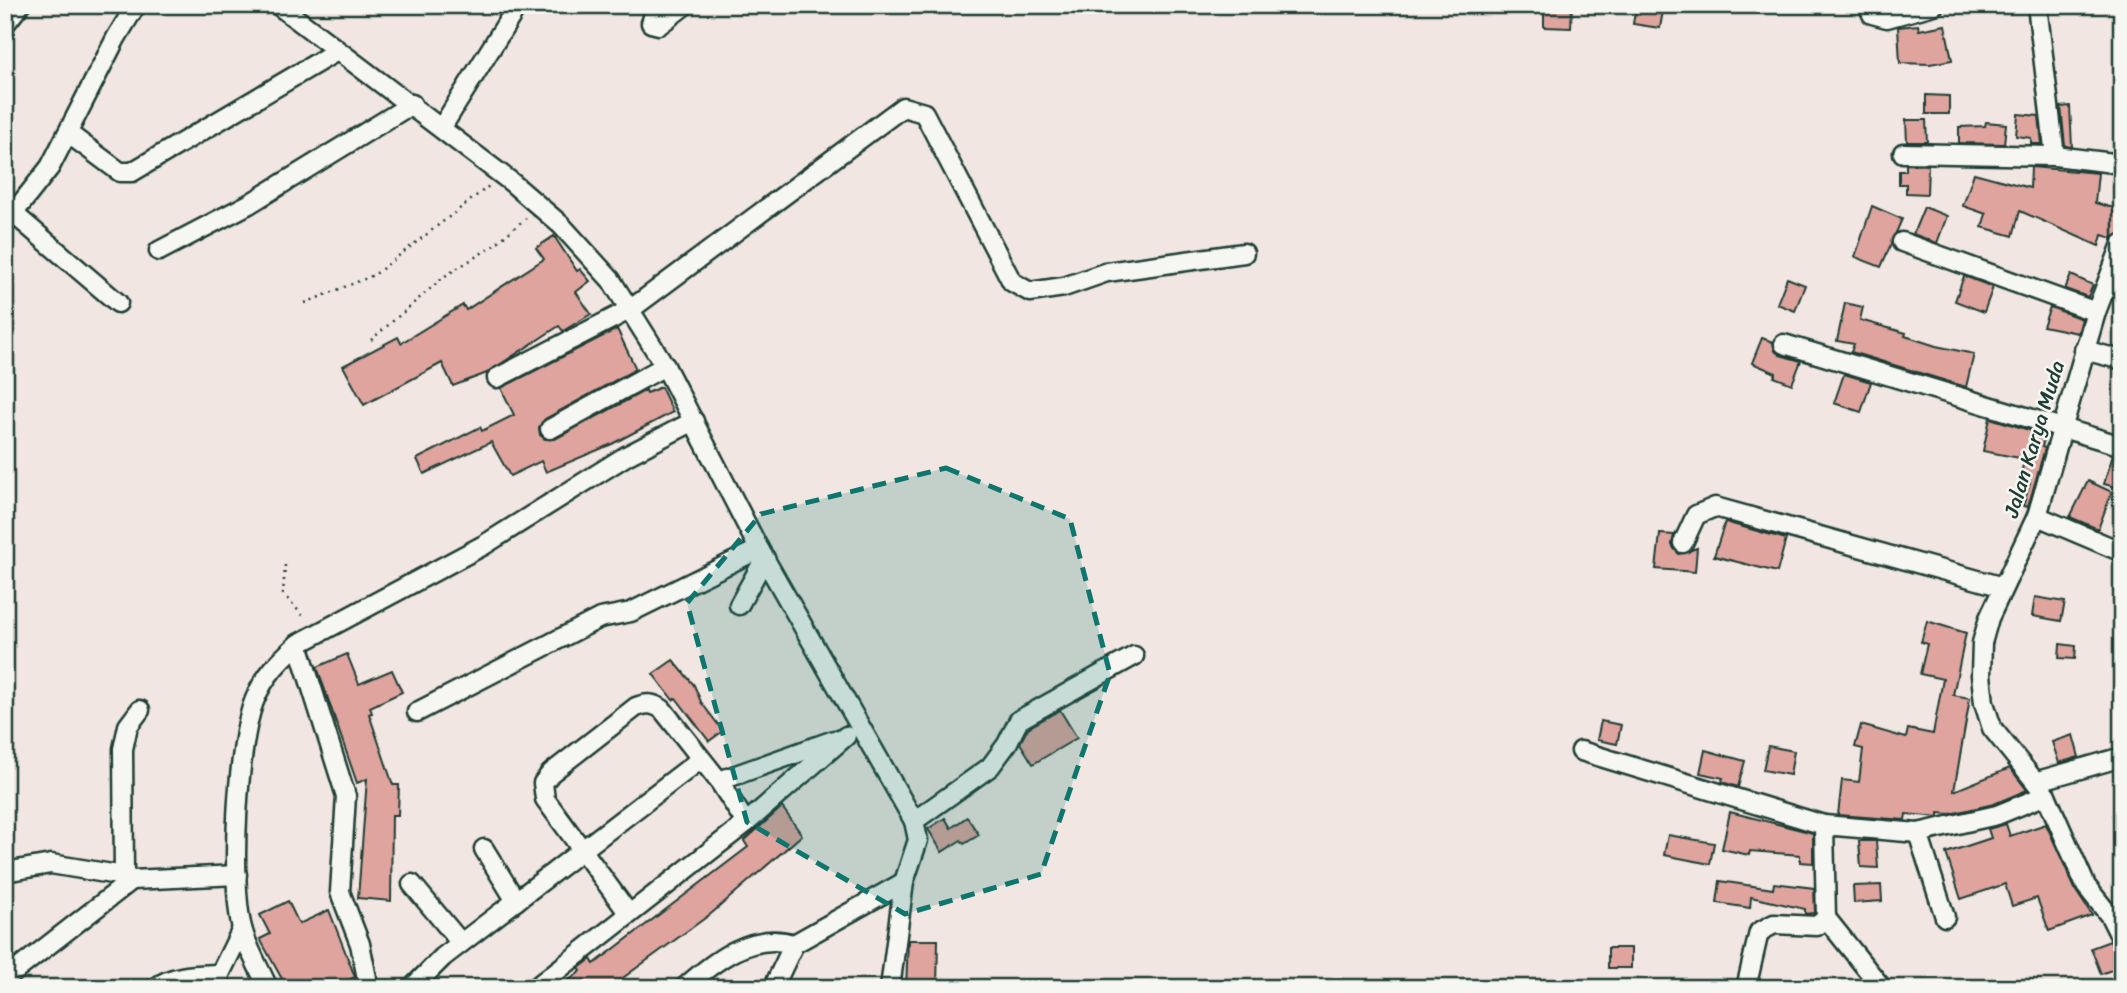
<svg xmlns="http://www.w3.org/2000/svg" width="2127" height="993" font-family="Sriracha,sans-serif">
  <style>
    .building { fill: #dea49d; stroke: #1f3d34; stroke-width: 2 }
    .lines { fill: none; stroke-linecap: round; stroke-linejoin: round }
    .minor-casing { stroke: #1f3d34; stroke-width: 23 }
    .path { stroke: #1f3d34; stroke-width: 2.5; stroke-dasharray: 2 5; stroke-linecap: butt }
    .minor { stroke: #f6f6f2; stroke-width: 18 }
    .marked { fill: #0f766e; fill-opacity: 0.2; stroke: #0f766e; stroke-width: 5; stroke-dasharray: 14 9; stroke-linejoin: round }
    .labels { text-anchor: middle; stroke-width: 5; stroke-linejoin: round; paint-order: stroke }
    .street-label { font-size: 21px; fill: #1f3d34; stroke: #f6f6f2 }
  </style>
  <rect width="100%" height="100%" fill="#f1e6e1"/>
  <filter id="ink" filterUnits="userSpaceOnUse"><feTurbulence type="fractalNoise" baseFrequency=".0143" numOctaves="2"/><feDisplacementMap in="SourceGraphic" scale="14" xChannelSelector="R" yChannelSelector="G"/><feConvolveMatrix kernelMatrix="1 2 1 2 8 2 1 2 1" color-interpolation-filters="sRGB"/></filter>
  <g filter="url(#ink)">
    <g class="building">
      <polygon points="1544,5 1572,5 1571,28 1544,27"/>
      <polygon points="1636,5 1664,5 1660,28 1633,24"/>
      <polygon points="1918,25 1919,30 1945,25 1952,60 1930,64 1900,63 1898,27"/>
      <polygon points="1926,95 1949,96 1949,114 1926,114"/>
      <polygon points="2070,106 2072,147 2065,146 2061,107"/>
      <polygon points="2018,114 2039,116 2042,144 2031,144 2031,138 2016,136"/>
      <polygon points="1906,120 1926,120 1927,142 1907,142"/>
      <polygon points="1986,122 2006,124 2004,144 1959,143 1959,127 1985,126"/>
      <polygon points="1906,164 1928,165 1927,194 1906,193 1906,184 1899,184 1899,171 1906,171"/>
      <polygon points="2031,167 2098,173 2095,203 2122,210 2122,233 2112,238 2102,235 2099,246 2020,211 2013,236 1982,227 1986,214 1963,206 1974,173 2030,188"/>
      <polygon points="1872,206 1902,219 1881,267 1855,257"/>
      <polygon points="1924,207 1947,216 1937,243 1913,234"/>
      <polygon points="554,236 577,271 580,269 590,281 576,292 591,314 563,331 559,326 487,373 453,386 442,363 364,405 343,366 398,337 401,343 463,305 466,310 544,259 536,248"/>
      <polygon points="2071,275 2093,285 2088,297 2065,289"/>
      <polygon points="1964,276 1993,287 1984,312 1955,301"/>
      <polygon points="1787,278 1805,285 1795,311 1777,304"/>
      <polygon points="1845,303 1863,307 1860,320 1906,333 1905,336 1936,346 1974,354 1966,387 1851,352 1854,344 1837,341"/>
      <polygon points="2050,307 2082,319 2078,333 2043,326"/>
      <polygon points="617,329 636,369 545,419 539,428 540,435 545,439 555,439 646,390 647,393 661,387 673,412 612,444 546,472 541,461 510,476 491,442 424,474 417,459 480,427 482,431 514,415 501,388"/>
      <polygon points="1762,338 1773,342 1775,351 1780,355 1801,361 1792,384 1774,377 1776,373 1752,363"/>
      <polygon points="1844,374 1871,382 1861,412 1834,403"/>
      <polygon points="1990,418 2045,435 2042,447 2045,448 2028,507 2023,506 2030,483 2019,479 2025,459 1983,451"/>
      <polygon points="2113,455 2122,457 2122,489 2104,484"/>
      <polygon points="2088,481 2112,492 2098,529 2070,517"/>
      <polygon points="1725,522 1786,539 1777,572 1714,556"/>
      <polygon points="1660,534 1674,535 1672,545 1679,554 1697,548 1695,572 1656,569"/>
      <polygon points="2035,597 2065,602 2061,621 2032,616"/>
      <polygon points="1927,621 1966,633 1953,695 1970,698 1954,791 2010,768 2027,790 1994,804 1950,814 1939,813 1939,817 1906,814 1905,820 1838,815 1842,780 1859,782 1863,749 1855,747 1861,725 1906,738 1908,729 1933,734 1943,679 1920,674 1927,644 1921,642"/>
      <polygon points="2060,644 2076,646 2075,659 2059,658"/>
      <polygon points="347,654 359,684 392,670 402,692 370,707 372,713 369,714 393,785 399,785 398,815 392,815 391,901 358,898 367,779 357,783 317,667"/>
      <polygon points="673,660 694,685 701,702 723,731 709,741 676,698 673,700 653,674"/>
      <polygon points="1060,710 1077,738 1033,764 1020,743 1028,728"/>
      <polygon points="1601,721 1621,725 1617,744 1597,740"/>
      <polygon points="2073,735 2079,757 2059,763 2052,742"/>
      <polygon points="1768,746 1794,751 1790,775 1763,770"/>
      <polygon points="1705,750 1745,761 1738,787 1722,782 1723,778 1700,773"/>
      <polygon points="782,807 802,835 712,913 609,988 559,988 581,971 579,968 591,959 594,964 748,847 744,841"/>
      <polygon points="1730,812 1813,833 1813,863 1800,862 1800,855 1750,851 1749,855 1722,849"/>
      <polygon points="967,817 979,835 964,844 961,840 942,852 928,829 945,818 951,828"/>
      <polygon points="2006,824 2010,836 2046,824 2076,891 2092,915 2049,931 2037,898 2012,906 2005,884 1961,899 1946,853 1991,838 1988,829"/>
      <polygon points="1668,835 1714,843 1710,864 1664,855"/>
      <polygon points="1859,841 1876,841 1878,868 1861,867"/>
      <polygon points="1720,881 1773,889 1774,883 1814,888 1815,913 1805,914 1805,909 1751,897 1750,908 1717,903"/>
      <polygon points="1881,885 1882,901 1854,903 1853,886"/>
      <polygon points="288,901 299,924 329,910 355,977 333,988 287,988 260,939 270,934 260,915"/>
      <polygon points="908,940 938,940 937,988 906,988"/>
      <polygon points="2110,941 2115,949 2122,951 2122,966 2101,974 2091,948"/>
      <rect x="1608" y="948" width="23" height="20"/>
    </g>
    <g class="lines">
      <g class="minor-casing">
        <g id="minor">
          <polyline points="278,5 510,181 561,225 611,280 665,366 759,549 914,821 918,840 904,882 890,988"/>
          <polyline points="657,5 651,23 659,25 685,5"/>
          <polyline points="1868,5 1872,14 1887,18 1934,5"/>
          <polyline points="2037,5 2055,156 2122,164"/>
          <polyline points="5,24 20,5"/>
          <polyline points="442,127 518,5"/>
          <polyline points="69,134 120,172 132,172 337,51"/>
          <polyline points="1903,153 2055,156"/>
          <polyline points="14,214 118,303"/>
          <polyline points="5,224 50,167 116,38 136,5"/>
          <polyline points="1902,242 2096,312"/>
          <polyline points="2122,244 2096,312 2037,516 1989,618 1982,643 1981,675 1984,703 1992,728 2046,795 2086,886 2110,916 2122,940"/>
          <polyline points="159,251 249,204 412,104"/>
          <polyline points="1784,344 2122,446"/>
          <polyline points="2084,350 2122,360"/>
          <polyline points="497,378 631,309 903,107 924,113 1012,282 1030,292 1064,287 1107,272 1244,253"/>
          <polyline points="550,429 665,366"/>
          <polyline points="2037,516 2122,552"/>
          <polyline points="1683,543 1696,515 1715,507 2003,587"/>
          <polyline points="739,605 765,558"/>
          <polyline points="417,712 600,618 631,612 759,549"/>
          <polyline points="1581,751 1824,825"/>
          <polyline points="719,781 834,740"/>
          <polyline points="2038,781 2122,757"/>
          <polyline points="914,821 990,767 1007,744 1019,720 1134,656"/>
          <polyline points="1918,833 1945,917"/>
          <polyline points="484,849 516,901"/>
          <polyline points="5,872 51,864 124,876 132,880 237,875"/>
          <polyline points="124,876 123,749 128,726 140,710"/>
          <polyline points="412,884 461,943"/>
          <path d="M629 914 545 799 543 783 551 773 636 707C646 703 652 703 662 709L719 781 746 823"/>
          <polyline points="1826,918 1882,988"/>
          <polyline points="5,979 132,880"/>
          <path d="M155 988C174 974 196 975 220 974"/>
          <polyline points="218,988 220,974 242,929"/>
          <path d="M268 988C260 969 247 948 242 928 230 883 237 741 255 699 265 675 279 661 298 644"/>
          <polyline points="369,988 360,944 340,892 346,796 298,644 484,545 626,456 694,421"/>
          <polyline points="412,988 443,957 701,759"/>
          <polyline points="535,988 746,823 846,736"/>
          <path d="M684 988C714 961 752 931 794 944"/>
          <polyline points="773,988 794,944 904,882"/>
          <polyline points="1746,988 1759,932 1774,924 1817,926 1826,918 1824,825 1918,833 1997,815 2046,795"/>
        </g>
      </g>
      <g class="path">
        <polyline points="1523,8 1524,5"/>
        <polyline points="305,303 374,275 489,186"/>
        <polyline points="371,340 445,276 493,246 526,218"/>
        <polyline points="285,565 283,594 306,619"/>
      </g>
      <use href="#minor" class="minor"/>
    </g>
  </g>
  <path class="marked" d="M946 468 1070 519 1110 674 1041 874 905 914 747 822 687 603 761 514Z"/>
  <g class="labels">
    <g class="street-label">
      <text transform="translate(2034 439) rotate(-73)" y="7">Jalan Karya Muda</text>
    </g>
  </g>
  <rect width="2127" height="993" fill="none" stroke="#f6f6f2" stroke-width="28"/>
  <rect x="14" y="14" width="2099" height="965" fill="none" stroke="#1f3d34" stroke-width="2.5" filter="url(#ink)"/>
</svg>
